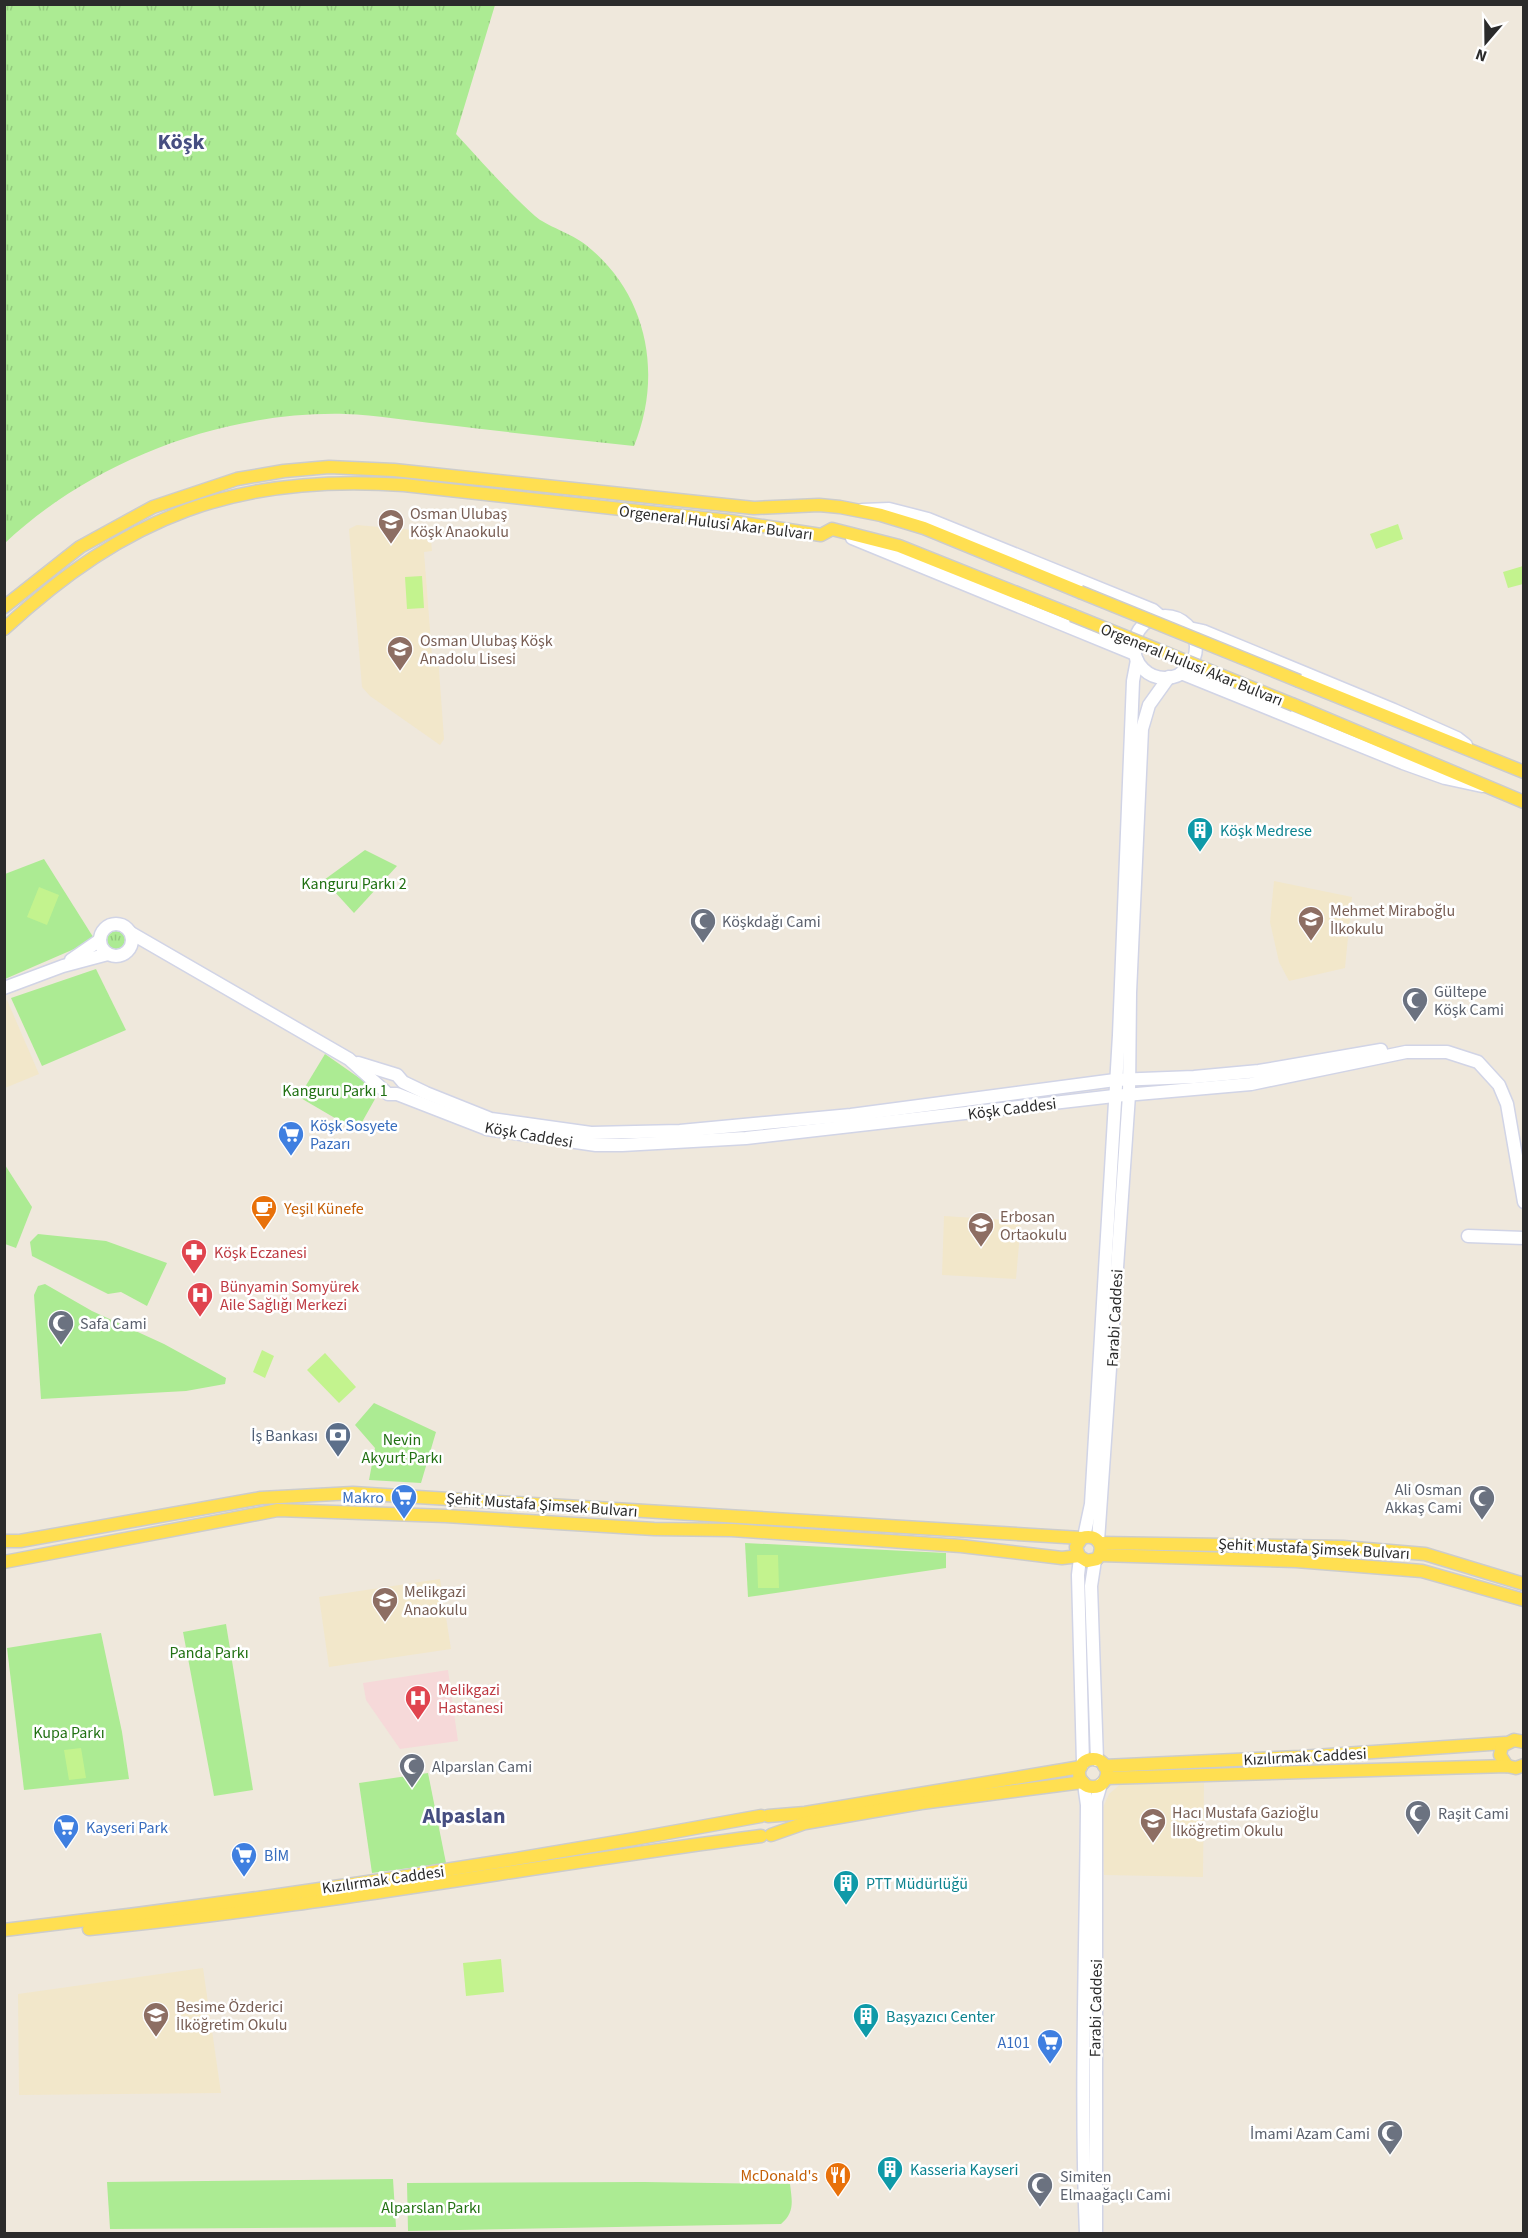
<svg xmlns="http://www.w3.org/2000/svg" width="1528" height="2238" font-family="'Source Sans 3',sans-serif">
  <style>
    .education { fill: #f2e7ca }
    .medical { fill: #f6d9d9 }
    .grass { fill: url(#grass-tufts) }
    .park { fill: #aceb93 }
    .pitch { fill: #c3f38e }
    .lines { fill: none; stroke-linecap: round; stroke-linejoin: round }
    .secondary-casing { stroke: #d1d4e6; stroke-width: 15 }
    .primary-casing { stroke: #ccc; stroke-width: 15 }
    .secondary { stroke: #fff; stroke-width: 12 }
    .primary { stroke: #ffdf51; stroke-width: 12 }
    .primary-bridge-casing { stroke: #ccc; stroke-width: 15; stroke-linecap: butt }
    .primary-bridge { stroke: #ffdf51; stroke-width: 12 }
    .labels { text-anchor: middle; stroke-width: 5; stroke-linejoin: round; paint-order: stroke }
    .education-label { font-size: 16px; fill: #785e54; stroke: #fff; text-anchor: start }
    .street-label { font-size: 16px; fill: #2b2b2b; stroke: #fff }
    .culture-label { font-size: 16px; fill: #0d838f; stroke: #fff; text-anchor: start }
    .park-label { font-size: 16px; fill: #217113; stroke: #fff }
    .worship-label { font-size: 16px; fill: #5b616d; stroke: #fff; text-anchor: start }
    .shop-label { font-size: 16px; fill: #366cbe; stroke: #fff; text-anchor: start }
    .food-label { font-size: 16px; fill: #c56008; stroke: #fff; text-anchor: start }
    .health-label { font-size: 16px; fill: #be3a42; stroke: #fff; text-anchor: start }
    .service-label { font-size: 16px; fill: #4e5e75; stroke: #fff; text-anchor: end }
    .district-label { font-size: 22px; font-weight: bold; fill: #464e81; stroke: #fff }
  </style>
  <defs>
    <pattern id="grass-tufts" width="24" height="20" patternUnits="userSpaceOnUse" patternTransform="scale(1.5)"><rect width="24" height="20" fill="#aceb93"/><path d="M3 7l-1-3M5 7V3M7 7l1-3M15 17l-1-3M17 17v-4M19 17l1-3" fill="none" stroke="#94ca7f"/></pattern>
  </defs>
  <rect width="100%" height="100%" fill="#efe8dc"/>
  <g class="education">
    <polygon points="357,525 425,531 431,540 432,551 424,552 432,656 438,656 444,739 440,745 370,696 362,687 349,529"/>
    <polygon points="1274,881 1352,897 1345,968 1289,981 1279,962 1270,922"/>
    <polygon points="7,1000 39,1074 5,1088 4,1001"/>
    <polygon points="944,1216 1021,1221 1016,1279 942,1275"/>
    <polygon points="440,1579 451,1649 329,1667 319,1597"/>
    <polygon points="1122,1783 1204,1783 1203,1877 1104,1875 1101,1812 1109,1794"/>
    <polygon points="203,1968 221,2093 19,2095 18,1994"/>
  </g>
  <polygon class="medical" points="448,1670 458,1741 400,1749 366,1700 363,1683"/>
  <g class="grass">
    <path d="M5 4 495 5 456 134C481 161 507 191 535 216 546 226 571 233 586 245 648 294 663 375 634 446 569 439 504 432 440 424 409 421 376 415 345 414 224 411 93 460 5 543Z"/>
    <circle cx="116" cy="940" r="9"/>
  </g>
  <g class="park">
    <polygon points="365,850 397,866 354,913 324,880"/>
    <polygon points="44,859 95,940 5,979 5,874"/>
    <polygon points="96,969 126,1030 42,1066 11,998"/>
    <polygon points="325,1054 375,1089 375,1099 357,1131 299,1097"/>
    <polygon points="5,1165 32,1207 16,1248 5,1244"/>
    <polygon points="38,1234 106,1241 167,1263 147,1306 121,1292 108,1294 32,1256 30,1242"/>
    <polygon points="45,1284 92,1311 164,1344 226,1378 225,1384 186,1391 41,1399 34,1295 38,1286"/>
    <polygon points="374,1403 436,1432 421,1483 369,1480 375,1448 355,1425"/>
    <polygon points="745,1543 946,1553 946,1568 748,1597"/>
    <polygon points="226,1624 253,1790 214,1796 183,1632"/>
    <polygon points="101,1633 122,1732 129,1779 24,1790 7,1648"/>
    <polygon points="428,1773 446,1863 372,1873 359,1783"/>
    <polygon points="393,2179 396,2227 110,2229 107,2182"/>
    <path d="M644 2182 790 2184C792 2201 795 2212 781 2224L408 2231 407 2183Z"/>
  </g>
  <g class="pitch">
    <polygon points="1398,524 1403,539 1376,549 1370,534"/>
    <polygon points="1523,566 1523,584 1508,588 1503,572"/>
    <polygon points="422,576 424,608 407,609 405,577"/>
    <polygon points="39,887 59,895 47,925 27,917"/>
    <polygon points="262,1350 274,1356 265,1378 253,1372"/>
    <polygon points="325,1353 356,1387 339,1403 307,1370"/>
    <polygon points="757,1555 778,1555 779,1588 758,1588"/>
    <polygon points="81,1748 86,1778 69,1780 64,1750"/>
    <polygon points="501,1959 504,1992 466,1996 463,1963"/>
  </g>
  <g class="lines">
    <g class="secondary-casing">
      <g id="secondary">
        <polyline points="862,510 889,509 928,519 1153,610 1160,616"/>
        <polyline points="852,538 1135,654"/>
        <circle cx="1165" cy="647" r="31"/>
        <polyline points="1189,628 1203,631 1394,710 1457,738 1466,745"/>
        <polyline points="1181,673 1403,763 1445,778 1482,786"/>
        <circle cx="116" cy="940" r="16"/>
        <polyline points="131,933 349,1059 388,1094 397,1094 487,1129 596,1145 622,1145 746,1138 1114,1096 1251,1084 1406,1052 1447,1052 1478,1062 1499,1085 1507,1104 1524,1202"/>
        <polyline points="71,960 100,940"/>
        <polyline points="4,988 63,966 108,954"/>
        <polyline points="358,1063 397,1075 403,1082 426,1093 491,1119 591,1133 680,1131 851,1115 1115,1080 1194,1077 1259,1071 1381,1050"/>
        <polyline points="1468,1236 1524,1238"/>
        <polyline points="1084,1537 1091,1504 1119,1035 1133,681 1137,660"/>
        <polyline points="1098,1541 1129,1095 1130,993 1142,729 1149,705 1169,677"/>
        <polyline points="1080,1558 1078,1575 1083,1763"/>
        <polyline points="1095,1560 1091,1586 1097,1760"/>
        <path d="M1084 1784 1087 1805C1086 1948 1080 2090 1086 2234"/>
        <polyline points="1096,2234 1096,1801 1101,1784"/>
      </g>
    </g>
    <g class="primary-casing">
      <g id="primary">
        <polyline points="4,607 80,547 153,507 237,479 284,471 329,467 394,470 754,508 819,505 840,507 881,515 924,528 1080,592"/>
        <path d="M4 629C126 516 237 473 404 485L730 521 821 535 832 529 899 546 1072 615"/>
        <polyline points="1299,681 1524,772"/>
        <polyline points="1294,705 1524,802"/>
        <path d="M4 1541H20L261 1498 353 1493 1082 1538C1097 1533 1106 1546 1097 1559L1087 1561 1079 1556 1076 1547 1082 1538"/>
        <polyline points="1100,1543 1343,1547 1425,1554 1524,1584"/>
        <polyline points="1100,1555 1296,1561 1422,1571 1524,1600"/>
        <polyline points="4,1562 278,1510 446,1516 654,1529 732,1530 961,1546 1062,1558 1079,1556"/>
        <circle cx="1093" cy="1773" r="14"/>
        <polyline points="1104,1766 1300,1757 1505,1743"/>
        <polyline points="1507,1766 1500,1755 1502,1746 1514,1740 1524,1742"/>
        <polyline points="1106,1778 1507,1766 1516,1768 1524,1765"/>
        <polyline points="768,1816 805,1813 1081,1767"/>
        <polyline points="771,1835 805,1823 921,1803 1083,1782"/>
        <path d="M89 1929C314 1907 537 1865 761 1836"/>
        <path d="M4 1930C258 1901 510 1863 761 1816"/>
      </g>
    </g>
    <use href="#secondary" class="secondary"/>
    <use href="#primary" class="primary"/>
    <g class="primary-bridge-casing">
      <g id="primary-bridge">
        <polyline points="1080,592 1299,681"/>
        <polyline points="1072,615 1294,705"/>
      </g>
    </g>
    <use href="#primary-bridge" class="primary-bridge"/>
  </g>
  <defs>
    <g id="school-pin" transform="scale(1.35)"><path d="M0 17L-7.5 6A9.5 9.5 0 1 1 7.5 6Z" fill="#8d6e63" stroke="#fff"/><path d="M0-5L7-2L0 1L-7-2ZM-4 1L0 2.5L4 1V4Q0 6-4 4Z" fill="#fff"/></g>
    <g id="building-pin" transform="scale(1.35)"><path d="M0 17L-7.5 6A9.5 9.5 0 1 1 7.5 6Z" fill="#0f9aa8" stroke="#fff"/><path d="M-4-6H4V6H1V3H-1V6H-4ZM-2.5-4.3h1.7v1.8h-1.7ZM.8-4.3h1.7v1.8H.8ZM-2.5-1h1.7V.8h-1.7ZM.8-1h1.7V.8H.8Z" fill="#fff"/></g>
    <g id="mosque-pin" transform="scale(1.35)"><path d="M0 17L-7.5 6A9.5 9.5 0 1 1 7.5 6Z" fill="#6b7280" stroke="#fff"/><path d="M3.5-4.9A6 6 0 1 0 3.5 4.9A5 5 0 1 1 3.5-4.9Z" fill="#fff"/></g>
    <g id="supermarket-pin" transform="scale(1.35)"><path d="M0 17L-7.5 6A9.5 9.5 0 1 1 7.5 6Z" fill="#3f7fe0" stroke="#fff"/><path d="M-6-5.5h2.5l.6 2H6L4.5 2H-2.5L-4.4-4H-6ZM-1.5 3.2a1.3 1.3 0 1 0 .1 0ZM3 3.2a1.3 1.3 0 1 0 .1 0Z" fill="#fff"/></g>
    <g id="cafe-pin" transform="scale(1.35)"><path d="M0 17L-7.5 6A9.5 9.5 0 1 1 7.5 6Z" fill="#e8710a" stroke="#fff"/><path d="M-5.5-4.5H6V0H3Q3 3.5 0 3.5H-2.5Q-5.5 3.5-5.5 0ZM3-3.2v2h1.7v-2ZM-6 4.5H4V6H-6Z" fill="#fff"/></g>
    <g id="pharmacy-pin" transform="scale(1.35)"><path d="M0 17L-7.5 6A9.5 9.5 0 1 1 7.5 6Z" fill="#e0444e" stroke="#fff"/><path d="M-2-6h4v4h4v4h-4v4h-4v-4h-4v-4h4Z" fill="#fff"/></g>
    <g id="hospital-pin" transform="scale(1.35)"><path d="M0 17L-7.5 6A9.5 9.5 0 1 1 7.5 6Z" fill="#e0444e" stroke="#fff"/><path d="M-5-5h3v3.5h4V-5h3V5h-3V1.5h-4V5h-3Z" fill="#fff"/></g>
    <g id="bank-pin" transform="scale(1.35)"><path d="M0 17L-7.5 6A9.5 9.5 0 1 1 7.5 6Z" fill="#5c6f8a" stroke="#fff"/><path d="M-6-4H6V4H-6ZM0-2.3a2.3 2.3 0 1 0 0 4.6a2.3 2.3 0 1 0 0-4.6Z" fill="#fff"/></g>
    <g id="restaurant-pin" transform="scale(1.35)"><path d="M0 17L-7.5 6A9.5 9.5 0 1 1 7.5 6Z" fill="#e8710a" stroke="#fff"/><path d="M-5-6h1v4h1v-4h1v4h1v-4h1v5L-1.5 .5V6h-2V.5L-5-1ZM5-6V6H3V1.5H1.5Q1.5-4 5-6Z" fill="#fff"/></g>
  </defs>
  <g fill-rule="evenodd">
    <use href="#school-pin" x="391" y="522"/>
    <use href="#school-pin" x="400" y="649"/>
    <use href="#building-pin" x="1200" y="830"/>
    <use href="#school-pin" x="1311" y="919"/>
    <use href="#mosque-pin" x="703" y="921"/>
    <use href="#mosque-pin" x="1415" y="1000"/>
    <use href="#supermarket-pin" x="291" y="1134"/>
    <use href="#cafe-pin" x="264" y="1208"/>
    <use href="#school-pin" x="981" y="1225"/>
    <use href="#pharmacy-pin" x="194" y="1252"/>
    <use href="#hospital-pin" x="200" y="1295"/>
    <use href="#mosque-pin" x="61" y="1323"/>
    <use href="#bank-pin" x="338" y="1435"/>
    <use href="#supermarket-pin" x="404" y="1497"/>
    <use href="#mosque-pin" x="1482" y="1498"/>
    <use href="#school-pin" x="385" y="1600"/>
    <use href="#hospital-pin" x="418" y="1698"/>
    <use href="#mosque-pin" x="412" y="1766"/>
    <use href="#mosque-pin" x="1418" y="1813"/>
    <use href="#school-pin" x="1153" y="1821"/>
    <use href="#supermarket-pin" x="66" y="1827"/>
    <use href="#supermarket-pin" x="244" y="1855"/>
    <use href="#building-pin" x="846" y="1883"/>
    <use href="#school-pin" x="156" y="2015"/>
    <use href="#building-pin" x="866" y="2016"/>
    <use href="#supermarket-pin" x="1050" y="2042"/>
    <use href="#mosque-pin" x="1390" y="2133"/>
    <use href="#building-pin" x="890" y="2169"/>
    <use href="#restaurant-pin" x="838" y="2175"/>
    <use href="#mosque-pin" x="1040" y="2185"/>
  </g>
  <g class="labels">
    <g class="education-label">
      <text x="410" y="519">Osman Ulubaş<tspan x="410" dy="18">Köşk Anaokulu</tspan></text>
      <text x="420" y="646">Osman Ulubaş Köşk<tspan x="420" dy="18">Anadolu Lisesi</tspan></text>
      <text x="1330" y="916">Mehmet Miraboğlu<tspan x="1330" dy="18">İlkokulu</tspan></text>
      <text x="1000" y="1222">Erbosan<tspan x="1000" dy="18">Ortaokulu</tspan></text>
      <text x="404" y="1597">Melikgazi<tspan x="404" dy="18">Anaokulu</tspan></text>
      <text x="1172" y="1818">Hacı Mustafa Gazioğlu<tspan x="1172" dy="18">İlköğretim Okulu</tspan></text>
      <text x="176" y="2012">Besime Özderici<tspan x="176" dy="18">İlköğretim Okulu</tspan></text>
    </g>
    <g class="street-label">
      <text transform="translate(716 522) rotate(7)" y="6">Orgeneral Hulusi Akar Bulvarı</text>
      <text transform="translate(1192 664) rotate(22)" y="6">Orgeneral Hulusi Akar Bulvarı</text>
      <text transform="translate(1012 1108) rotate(-7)" y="6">Köşk Caddesi</text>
      <text transform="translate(529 1134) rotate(10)" y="6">Köşk Caddesi</text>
      <text transform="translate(1114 1318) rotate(-87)" y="6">Farabi Caddesi</text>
      <text transform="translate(542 1504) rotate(4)" y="6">Şehit Mustafa Şimsek Bulvarı</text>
      <text transform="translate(1314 1548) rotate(3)" y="6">Şehit Mustafa Şimsek Bulvarı</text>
      <text transform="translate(1305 1756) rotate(-3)" y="6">Kızılırmak Caddesi</text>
      <text transform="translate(383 1879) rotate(-8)" y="6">Kızılırmak Caddesi</text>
      <text transform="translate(1095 2008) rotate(-89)" y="6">Farabi Caddesi</text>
    </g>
    <g class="culture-label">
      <text x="1220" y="836">Köşk Medrese</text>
      <text x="866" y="1889">PTT Müdürlüğü</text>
      <text x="886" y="2022">Başyazıcı Center</text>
      <text x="910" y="2175">Kasseria Kayseri</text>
    </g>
    <g class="park-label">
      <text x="354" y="889">Kanguru Parkı 2</text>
      <text x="335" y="1096">Kanguru Parkı 1</text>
      <text x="402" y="1445">Nevin<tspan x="402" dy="18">Akyurt Parkı</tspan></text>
      <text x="209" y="1658">Panda Parkı</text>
      <text x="69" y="1738">Kupa Parkı</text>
      <text x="431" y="2213">Alparslan Parkı</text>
    </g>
    <g class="worship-label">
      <text x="722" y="927">Köşkdağı Cami</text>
      <text x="1434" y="997">Gültepe<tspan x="1434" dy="18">Köşk Cami</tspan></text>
      <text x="80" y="1329">Safa Cami</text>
      <text x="1462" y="1495" text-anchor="end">Ali Osman<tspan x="1462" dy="18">Akkaş Cami</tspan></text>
      <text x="432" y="1772">Alparslan Cami</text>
      <text x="1438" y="1819">Raşit Cami</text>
      <text x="1370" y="2139" text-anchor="end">İmami Azam Cami</text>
      <text x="1060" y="2182">Simiten<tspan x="1060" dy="18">Elmaağaçlı Cami</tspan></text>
    </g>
    <g class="shop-label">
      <text x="310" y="1131">Köşk Sosyete<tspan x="310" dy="18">Pazarı</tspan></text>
      <text x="384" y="1503" text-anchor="end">Makro</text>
      <text x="86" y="1833">Kayseri Park</text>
      <text x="264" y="1861">BİM</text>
      <text x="1030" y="2048" text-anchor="end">A101</text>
    </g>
    <g class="food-label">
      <text x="284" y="1214">Yeşil Künefe</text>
      <text x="818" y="2181" text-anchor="end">McDonald's</text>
    </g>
    <g class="health-label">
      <text x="214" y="1258">Köşk Eczanesi</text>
      <text x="220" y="1292">Bünyamin Somyürek<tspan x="220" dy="18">Aile Sağlığı Merkezi</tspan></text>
      <text x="438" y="1695">Melikgazi<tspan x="438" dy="18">Hastanesi</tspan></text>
    </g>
    <g class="service-label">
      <text x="318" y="1441">İş Bankası</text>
    </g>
    <g class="district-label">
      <text x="181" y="149">Köşk</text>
      <text x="464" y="1823">Alpaslan</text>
    </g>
  </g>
  <rect width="1528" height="2238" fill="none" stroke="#2b2b2b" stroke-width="12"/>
  <g transform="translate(1486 42) rotate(200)" stroke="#ffffff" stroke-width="4.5" paint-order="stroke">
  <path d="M0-4.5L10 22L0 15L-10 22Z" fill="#2b2b2b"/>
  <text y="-9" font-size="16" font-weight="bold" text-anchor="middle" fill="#2b2b2b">N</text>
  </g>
</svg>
